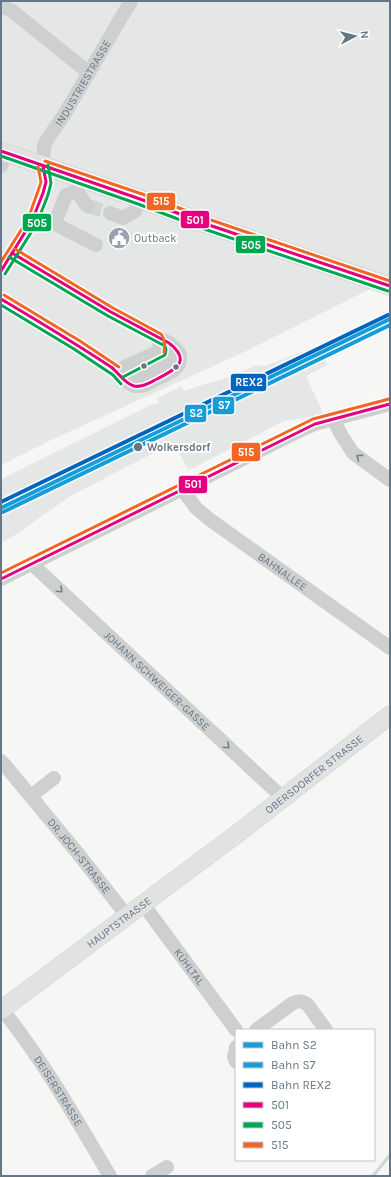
<svg xmlns="http://www.w3.org/2000/svg" width="391" height="1177" font-family="Karla,sans-serif">
  <style>
    .built { fill: #e5e6e6 }
    .lines { fill: none; stroke-linecap: round; stroke-linejoin: round }
    .stream { stroke: #cfd6da; stroke-width: 3 }
    .minor-tunnel { stroke: #d2d6d9; stroke-width: 14; stroke-dasharray: 14 7; stroke-linecap: butt }
    .major-casing { stroke: #d1d2d3; stroke-width: 19 }
    .minor { stroke: #ced0d0; stroke-width: 14 }
    .major { stroke: #e1e2e2; stroke-width: 18 }
    .bus-1-casing { stroke: #fff; stroke-width: 6 }
    .bus-2-casing { stroke: #fff; stroke-width: 6 }
    .bus-3-casing { stroke: #fff; stroke-width: 6 }
    .bus-1 { stroke: #e5007d; stroke-width: 3 }
    .bus-2 { stroke: #00a651; stroke-width: 3 }
    .bus-3 { stroke: #f26522; stroke-width: 3 }
    .rail-1-casing { stroke: #fff; stroke-width: 7 }
    .rail-2-casing { stroke: #fff; stroke-width: 7 }
    .rail-3-casing { stroke: #fff; stroke-width: 7 }
    .rail-1 { stroke: #159dd9; stroke-width: 4 }
    .rail-2 { stroke: #159dd9; stroke-width: 4 }
    .rail-3 { stroke: #0065bd; stroke-width: 4 }
    .oneway { stroke: #707f8d }
    .bus-dot { fill: #657686; stroke: #fff; stroke-width: 1.5 }
    .labels { text-anchor: middle; stroke-width: 4; stroke-linejoin: round; paint-order: stroke }
    .street-label { font-size: 11px; fill: #657686; stroke: #fff }
    .poi-label { font-size: 11px; fill: #657686; stroke: #fff; text-anchor: start }
    .stop-label { font-size: 11px; font-weight: bold; fill: #657686; stroke: #fff; text-anchor: start }
    .line-badge { stroke: #fff; stroke-width: 1.5 }
    .badge-label { font-size: 11px; text-anchor: middle; font-weight: bold; fill: #fff }
  </style>
  <rect width="100%" height="100%" fill="#f6f6f5"/>
  <g class="built">
    <polygon points="1,1 390,1 390,279 244,352 49,441 1,465"/>
    <polygon points="390,314 390,326 325,361 327,365 306,376 324,415 284,421 199,465 188,470 174,443 124,468 69,497 15,535 1,543 1,479 151,405 159,403 157,398 181,386 184,391 205,384 233,376 256,365 265,366 314,347 390,313"/>
  </g>
  <g class="lines">
    <polyline class="stream" points="373,1176 390,1155"/>
    <polyline class="minor-tunnel" points="88,206 110,213"/>
    <g class="major-casing">
      <g id="major">
        <polyline points="1,151 140,199 209,225 390,286"/>
        <path id="s7" d="M1 1010 237 834 390 715"/>
      </g>
    </g>
    <g class="minor">
      <polyline points="1,7 11,10 89,73"/>
      <polyline points="1,166 5,152"/>
      <polyline points="79,183 77,191 86,205 88,206"/>
      <polyline points="77,191 66,195 56,220 57,223 59,226 96,245"/>
      <polyline points="110,213 123,218 135,211 140,199"/>
      <path id="s1" d="M1 271 32 221 44 192 46 182 43 166 44 146 48 138 64 115 131 1"/>
      <path d="M1 299 77 345 116 371 125 381 134 386H139L145 385 173 371C180 366 183 357 177 350 175 347 171 345 169 343L111 312 12 253"/>
      <polyline points="116,371 159,351 160,345 158,338"/>
      <polyline points="125,381 169,358 171,350 169,343"/>
      <polyline points="333,419 342,436 353,453 390,480"/>
      <path id="s2" d="M182 489 196 508 209 519 390 648"/>
      <path id="s3" d="M32 564 283 798"/>
      <polyline points="1,579 293,434 315,424 390,404"/>
      <path id="s4" d="M1 761 4 764 80 856 127 916"/>
      <polyline points="31,796 54,778"/>
      <path id="s5" d="M143 904 236 1030"/>
      <path id="s6" d="M1 1008C43 1060 76 1119 110 1176"/>
      <path d="M256 1030 293 1003C299 1000 302 1001 307 1004L326 1030"/>
      <polyline points="236,1047 234,1057 236,1062"/>
      <polyline points="152,1176 167,1167"/>
    </g>
    <use href="#major" class="major"/>
    <g class="bus-1-casing">
      <g id="bus-1">
        <polyline points="1,151 140,199 209,225 390,286"/>
        <polyline points="1,271 32,221 43,193 46,182 43,166"/>
        <path d="M1 299C38 321 75 343 111 367 119 373 125 384 134 386 142 388 151 382 157 379 176 369 192 361 169 343L111 312 12 253"/>
        <polyline points="1,579 315,424 390,404"/>
      </g>
    </g>
    <g class="bus-2-casing">
      <g id="bus-2">
        <polyline points="1,156 138,204 207,230 388,291"/>
        <polyline points="9,257 108,316 165,346 166,350 165,355 123,377"/>
        <polyline points="5,274 37,223 48,195 51,183 48,165"/>
        <polyline points="1,305 74,349 113,375 121,384"/>
      </g>
    </g>
    <g class="bus-3-casing">
      <g id="bus-3">
        <polyline points="45,161 142,194 211,220 390,281"/>
        <path d="M15 249 113 308 161 334C165 339 165 345 164 352"/>
        <polyline points="1,262 28,219 38,191 41,182 38,167"/>
        <polyline points="4,295 80,341 119,367"/>
        <polyline points="1,573 313,419 389,399"/>
      </g>
    </g>
    <use href="#bus-1" class="bus-1"/>
    <use href="#bus-2" class="bus-2"/>
    <use href="#bus-3" class="bus-3"/>
    <g class="rail-1-casing">
      <polyline id="rail-1" points="1,508 390,319"/>
    </g>
    <g class="rail-2-casing">
      <polyline id="rail-2" points="3,512 390,325"/>
    </g>
    <g class="rail-3-casing">
      <polyline id="rail-3" points="1,502 388,315"/>
    </g>
    <use href="#rail-1" class="rail-1"/>
    <use href="#rail-2" class="rail-2"/>
    <use href="#rail-3" class="rail-3"/>
  </g>
  <defs><path id="oneway-chevron" d="M-2-3.5L2.5 0L-2 3.5" fill="none" stroke-width="1.6" stroke-linecap="round" stroke-linejoin="round"/></defs>
  <g class="oneway">
    <use href="#oneway-chevron" transform="translate(359 457) rotate(-143)"/>
    <use href="#oneway-chevron" transform="translate(60 590) rotate(43)"/>
    <use href="#oneway-chevron" transform="translate(227 746) rotate(43)"/>
  </g>
  <defs>
    <g id="civic-disc" transform="scale(1.15)"><circle r="9.5" fill="#98a3ad" stroke="#fff"/><path d="M-.6-6.5H3V-4.5H.6V-3L4-1V1h2V6H-6V1h2V-1L-.6-3ZM-1.2 2.5V6h2.4V2.5Z" fill="#fff"/></g>
  </defs>
  <g fill-rule="evenodd">
    <use href="#civic-disc" x="119" y="238"/>
  </g>
  <g class="bus-dot">
    <circle cx="144" cy="366" r="3.5"/>
    <circle cx="176" cy="367" r="3.5"/>
    <circle cx="138" cy="447" r="5"/>
  </g>
  <g class="labels">
    <g class="street-label">
      <text dy="4" stroke="none"><textPath href="#s1" startOffset="211">INDUSTRIESTRASSE</textPath></text>
      <text dy="4" stroke="none"><textPath href="#s2" startOffset="131">BAHNALLEE</textPath></text>
      <text dy="4" stroke="none"><textPath href="#s3" startOffset="171">JOHANN SCHWEIGER-GASSE</textPath></text>
      <text dy="4" stroke="none"><textPath href="#s7" startOffset="392">OBERSDORFER STRASSE</textPath></text>
      <text dy="4" stroke="none"><textPath href="#s4" startOffset="123">DR. JOCH-STRASSE</textPath></text>
      <text dy="4" stroke="none"><textPath href="#s7" startOffset="147">HAUPTSTRASSE</textPath></text>
      <text dy="4" stroke="none"><textPath href="#s5" startOffset="78">KÜHLTAL</textPath></text>
      <text dy="4" stroke="none"><textPath href="#s6" startOffset="101">DEISERSTRASSE</textPath></text>
    </g>
    <g class="poi-label">
      <text x="134" y="242">Outback</text>
    </g>
    <g class="stop-label">
      <text x="147" y="451">Wolkersdorf</text>
    </g>
  </g>
  <g class="line-badge">
    <rect x="146" y="192" width="30" height="19" rx="4" fill="#f26522"/>
    <rect x="180" y="210" width="30" height="19" rx="4" fill="#e5007d"/>
    <rect x="22" y="213" width="30" height="19" rx="4" fill="#00a651"/>
    <rect x="235" y="235" width="31" height="19" rx="4" fill="#00a651"/>
    <rect x="230" y="373" width="37" height="19" rx="4" fill="#0065bd"/>
    <rect x="212" y="396" width="23" height="19" rx="4" fill="#159dd9"/>
    <rect x="184" y="404" width="23" height="19" rx="4" fill="#159dd9"/>
    <rect x="231" y="442" width="30" height="20" rx="4" fill="#f26522"/>
    <rect x="178" y="475" width="30" height="19" rx="4" fill="#e5007d"/>
  </g>
  <g class="badge-label">
    <text x="161" y="205">515</text>
    <text x="195" y="224">501</text>
    <text x="37" y="227">505</text>
    <text x="251" y="249">505</text>
    <text x="249" y="386">REX2</text>
    <text x="224" y="409">S7</text>
    <text x="196" y="417">S2</text>
    <text x="246" y="456">515</text>
    <text x="193" y="488">501</text>
  </g>
  <rect width="391" height="1177" fill="none" stroke="#657686" stroke-width="4"/>
  <rect x="235" y="1029" width="140" height="132" fill="#ffffff" stroke="#c1c8cf"/>
  <rect x="243" y="1042" width="20" height="6" fill="#159dd9" stroke="#c1c8cf"/>
  <text x="271" y="1049" font-size="12" fill="#657686">Bahn S2</text>
  <rect x="243" y="1062" width="20" height="6" fill="#159dd9" stroke="#c1c8cf"/>
  <text x="271" y="1069" font-size="12" fill="#657686">Bahn S7</text>
  <rect x="243" y="1082" width="20" height="6" fill="#0065bd" stroke="#c1c8cf"/>
  <text x="271" y="1089" font-size="12" fill="#657686">Bahn REX2</text>
  <rect x="243" y="1102" width="20" height="6" fill="#e5007d" stroke="#c1c8cf"/>
  <text x="271" y="1109" font-size="12" fill="#657686">501</text>
  <rect x="243" y="1122" width="20" height="6" fill="#00a651" stroke="#c1c8cf"/>
  <text x="271" y="1129" font-size="12" fill="#657686">505</text>
  <rect x="243" y="1142" width="20" height="6" fill="#f26522" stroke="#c1c8cf"/>
  <text x="271" y="1149" font-size="12" fill="#657686">515</text>
  <g transform="translate(355 36) rotate(83)" stroke="#ffffff" stroke-width="3" paint-order="stroke">
  <path d="M0-3L7 15L0 10L-7 15Z" fill="#657686"/>
  <text y="-6" font-size="11" font-weight="bold" text-anchor="middle" fill="#657686">N</text>
  </g>
</svg>
